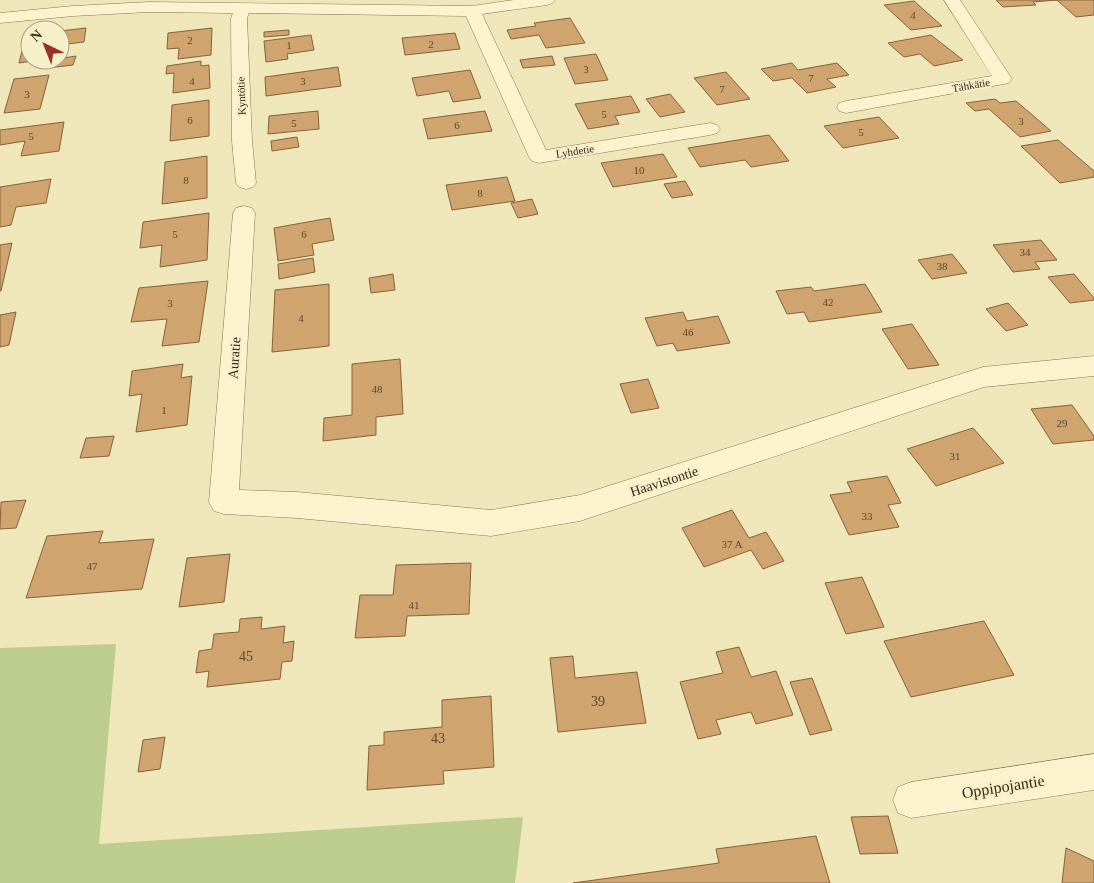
<svg xmlns="http://www.w3.org/2000/svg" width="1094" height="883" font-family="Georgia,serif">
  <style>
    .green { fill: #bdcd8e }
    .building { fill: #cfa46e; stroke: #866239 }
    .lines { fill: none; stroke-linecap: round; stroke-linejoin: round }
    .minor-casing { stroke: #867554; stroke-width: 1 }
    .minor { fill: #faf3cd; fill-rule: evenodd }
    .labels { text-anchor: middle; stroke-width: 4; stroke-linejoin: round; paint-order: stroke }
    .number-label { font-size: 11px; fill: #5b482f }
    .far-street-label { font-size: 11px; fill: #342a1a; stroke: #f6f0ca }
    .street-label { font-size: 14px; fill: #342a1a; stroke: #f6f0ca }
    .near-number-label { font-size: 14px; fill: #5b482f }
    .near-street-label { font-size: 16px; fill: #342a1a; stroke: #f6f0ca }
  </style>
  <rect width="100%" height="100%" fill="#efe6ba"/>
  <polygon class="green" points="116,644 99,844 523,817 515,883 0,883 0,648"/>
  <g class="building">
    <polygon points="996,0 1094,0 1094,15 1076,17 1057,0 1033,2 1036,5 1003,7"/>
    <polygon points="914,1 942,26 911,30 884,5"/>
    <polygon points="570,18 585,43 546,48 539,35 511,39 507,30 536,26 534,23"/>
    <polygon points="86,28 84,42 60,45 60,31"/>
    <polygon points="212,28 211,55 178,59 179,48 167,49 168,33"/>
    <polygon points="289,30 289,35 264,37 264,32"/>
    <polygon points="455,33 460,49 405,55 402,38"/>
    <polygon points="26,35 30,35 30,60 39,60 19,63"/>
    <polygon points="311,35 314,50 287,54 288,59 266,62 264,41"/>
    <polygon points="931,35 963,60 934,66 920,54 904,57 888,43"/>
    <polygon points="596,54 608,80 575,84 564,58"/>
    <polygon points="76,56 73,65 48,68 51,60"/>
    <polygon points="552,56 555,65 523,68 520,60"/>
    <polygon points="201,61 201,66 209,65 210,88 173,93 174,73 166,74 167,66"/>
    <polygon points="792,63 798,70 837,63 849,75 827,79 836,87 807,93 792,78 773,81 761,69"/>
    <polygon points="338,67 341,86 266,96 265,77"/>
    <polygon points="470,70 481,98 453,102 449,91 417,96 412,78"/>
    <polygon points="726,72 750,99 717,105 694,78"/>
    <polygon points="49,75 40,109 4,113 14,79"/>
    <polygon points="670,94 685,112 660,117 646,99"/>
    <polygon points="631,96 640,112 615,116 619,124 588,129 575,104"/>
    <polygon points="995,99 1000,103 1016,101 1051,131 1020,137 989,109 975,111 966,103"/>
    <polygon points="209,100 209,136 170,141 172,105"/>
    <polygon points="318,111 319,129 268,134 269,116"/>
    <polygon points="485,111 492,131 428,139 423,119"/>
    <polygon points="879,117 899,138 843,148 824,126"/>
    <polygon points="64,122 59,151 21,156 25,141 0,145 0,130"/>
    <polygon points="769,135 789,161 751,167 745,160 700,167 688,148"/>
    <polygon points="297,137 299,147 272,151 271,141"/>
    <polygon points="1058,140 1094,171 1094,177 1060,183 1021,146"/>
    <polygon points="663,154 677,177 613,187 601,163"/>
    <polygon points="207,156 207,198 162,204 165,162"/>
    <polygon points="507,177 515,201 452,210 446,185"/>
    <polygon points="51,179 46,203 16,207 11,225 0,227 0,187"/>
    <polygon points="685,181 693,195 672,198 664,184"/>
    <polygon points="532,199 538,214 518,218 511,203"/>
    <polygon points="209,213 207,260 160,267 162,245 140,248 143,222"/>
    <polygon points="330,218 334,240 312,244 314,255 278,261 274,228"/>
    <polygon points="1041,240 1057,260 1035,262 1040,269 1013,272 993,245"/>
    <polygon points="12,243 1,291 0,291 0,245"/>
    <polygon points="952,254 967,273 932,279 918,260"/>
    <polygon points="313,258 315,272 279,279 278,264"/>
    <polygon points="393,274 395,290 371,293 369,278"/>
    <polygon points="1074,274 1094,298 1094,300 1070,303 1048,277"/>
    <polygon points="208,281 199,342 162,346 167,319 131,322 139,288"/>
    <polygon points="329,284 329,346 272,352 275,290"/>
    <polygon points="865,284 882,312 809,322 804,312 787,314 776,291 811,287 814,291"/>
    <polygon points="1008,303 1028,325 1006,331 986,309"/>
    <polygon points="16,312 9,345 0,347 0,315"/>
    <polygon points="683,312 687,321 718,316 730,343 677,351 673,343 657,346 645,318"/>
    <polygon points="912,324 939,365 908,369 882,329"/>
    <polygon points="400,359 403,414 376,417 376,435 323,441 324,418 352,415 352,364"/>
    <polygon points="183,364 181,378 192,376 187,425 136,432 142,394 129,396 132,371"/>
    <polygon points="648,379 659,408 631,413 620,384"/>
    <polygon points="1072,405 1094,436 1094,440 1053,444 1031,409"/>
    <polygon points="973,428 1004,463 936,486 907,449"/>
    <polygon points="114,436 109,456 80,458 86,438"/>
    <polygon points="887,476 901,503 888,505 899,527 849,535 830,495 852,492 847,482"/>
    <polygon points="26,500 16,528 0,529 1,502"/>
    <polygon points="732,510 749,538 766,532 784,561 763,569 751,550 704,567 682,528"/>
    <polygon points="103,531 99,543 154,539 142,589 26,598 47,536"/>
    <polygon points="230,554 224,602 179,607 187,558"/>
    <polygon points="471,563 469,614 407,616 405,636 355,638 360,595 393,595 396,565"/>
    <polygon points="862,577 884,627 846,634 825,583"/>
    <polygon points="262,617 261,629 285,626 283,643 294,641 292,661 282,662 280,679 207,687 209,671 196,673 199,651 212,649 214,634 239,632 240,619"/>
    <polygon points="984,621 1014,675 911,697 884,641"/>
    <polygon points="739,647 751,677 776,671 793,715 756,724 751,712 716,720 721,734 698,739 680,682 723,673 716,652"/>
    <polygon points="573,656 575,678 637,672 646,723 558,732 550,658"/>
    <polygon points="812,678 832,730 810,735 790,682"/>
    <polygon points="491,696 494,767 443,771 444,784 367,790 369,746 384,745 384,732 442,727 442,700"/>
    <polygon points="165,737 160,769 138,772 143,740"/>
    <polygon points="888,816 898,853 860,854 851,817"/>
    <polygon points="816,836 830,883 573,883 719,863 716,849"/>
    <polygon points="1066,848 1094,861 1094,883 1062,883"/>
  </g>
  <g class="lines">
    <g class="minor-casing">
      <g id="minor">
        <polygon points="514,0 555,0 553,3 547,5 482,14 546,150 710,123 717,125 720,129 717,133 710,135 539,163 532,161 529,157 466,16 249,13 247,18 252,141 256,183 253,187 246,189 239,187 236,183 232,141 231,18 233,13 149,12 73,16 0,23 0,13 73,6 149,2 472,6"/>
        <polygon points="944,0 960,0 1012,79 1009,83 846,113 839,111 837,107 839,103 846,101 992,76"/>
        <polygon points="244,206 252,208 255,213 239,490 297,492 491,510 580,495 983,367 1094,356 1094,376 984,387 580,521 491,536 297,518 224,514 214,511 209,502 233,213 236,208"/>
        <polygon points="1094,754 1094,790 911,818 898,813 893,800 898,787 911,782"/>
      </g>
    </g>
    <use href="#minor" class="minor"/>
  </g>
  <g class="labels">
    <g class="number-label">
      <text x="913" y="19">4</text>
      <text x="190" y="44">2</text>
      <text x="431" y="48">2</text>
      <text x="289" y="49">1</text>
      <text x="586" y="73">3</text>
      <text x="811" y="82">7</text>
      <text x="192" y="85">4</text>
      <text x="303" y="85">3</text>
      <text x="722" y="93">7</text>
      <text x="27" y="98">3</text>
      <text x="604" y="118">5</text>
      <text x="190" y="124">6</text>
      <text x="1021" y="125">3</text>
      <text x="294" y="127">5</text>
      <text x="457" y="129">6</text>
      <text x="861" y="136">5</text>
      <text x="31" y="140">5</text>
      <text x="639" y="174">10</text>
      <text x="186" y="184">8</text>
      <text x="480" y="197">8</text>
      <text x="175" y="238">5</text>
      <text x="304" y="238">6</text>
      <text x="1025" y="256">34</text>
      <text x="942" y="270">38</text>
      <text x="828" y="306">42</text>
      <text x="170" y="307">3</text>
      <text x="301" y="322">4</text>
      <text x="688" y="336">46</text>
      <text x="377" y="393">48</text>
      <text x="164" y="414">1</text>
      <text x="1062" y="427">29</text>
      <text x="955" y="460">31</text>
      <text x="867" y="520">33</text>
      <text x="732" y="548">37 A</text>
      <text x="92" y="570">47</text>
      <text x="414" y="609">41</text>
    </g>
    <g class="far-street-label">
      <text transform="translate(971 85) rotate(-10)" y="4">Tähkätie</text>
      <text transform="translate(241 96) rotate(-92)" y="4">Kyntötie</text>
      <text transform="translate(575 151) rotate(-9)" y="4">Lyhdetie</text>
    </g>
    <g class="street-label">
      <text transform="translate(234 358) rotate(-86)" y="5">Auratie</text>
      <text transform="translate(664 481) rotate(-18)" y="5">Haavistontie</text>
    </g>
    <g class="near-number-label">
      <text x="246" y="661">45</text>
      <text x="598" y="706">39</text>
      <text x="438" y="743">43</text>
    </g>
    <g class="near-street-label">
      <text transform="translate(1003 786) rotate(-9)" y="6">Oppipojantie</text>
    </g>
  </g>
  <g transform="translate(45 45) rotate(317)"><circle r="24" fill="#f6f0ca" stroke="#a8a184"/>
  <path d="M0-4L9 19L0 12L-9 19Z" fill="#973122"/>
  <text y="-8" font-size="14" font-weight="bold" text-anchor="middle" fill="#342a1a">N</text>
  </g>
</svg>
